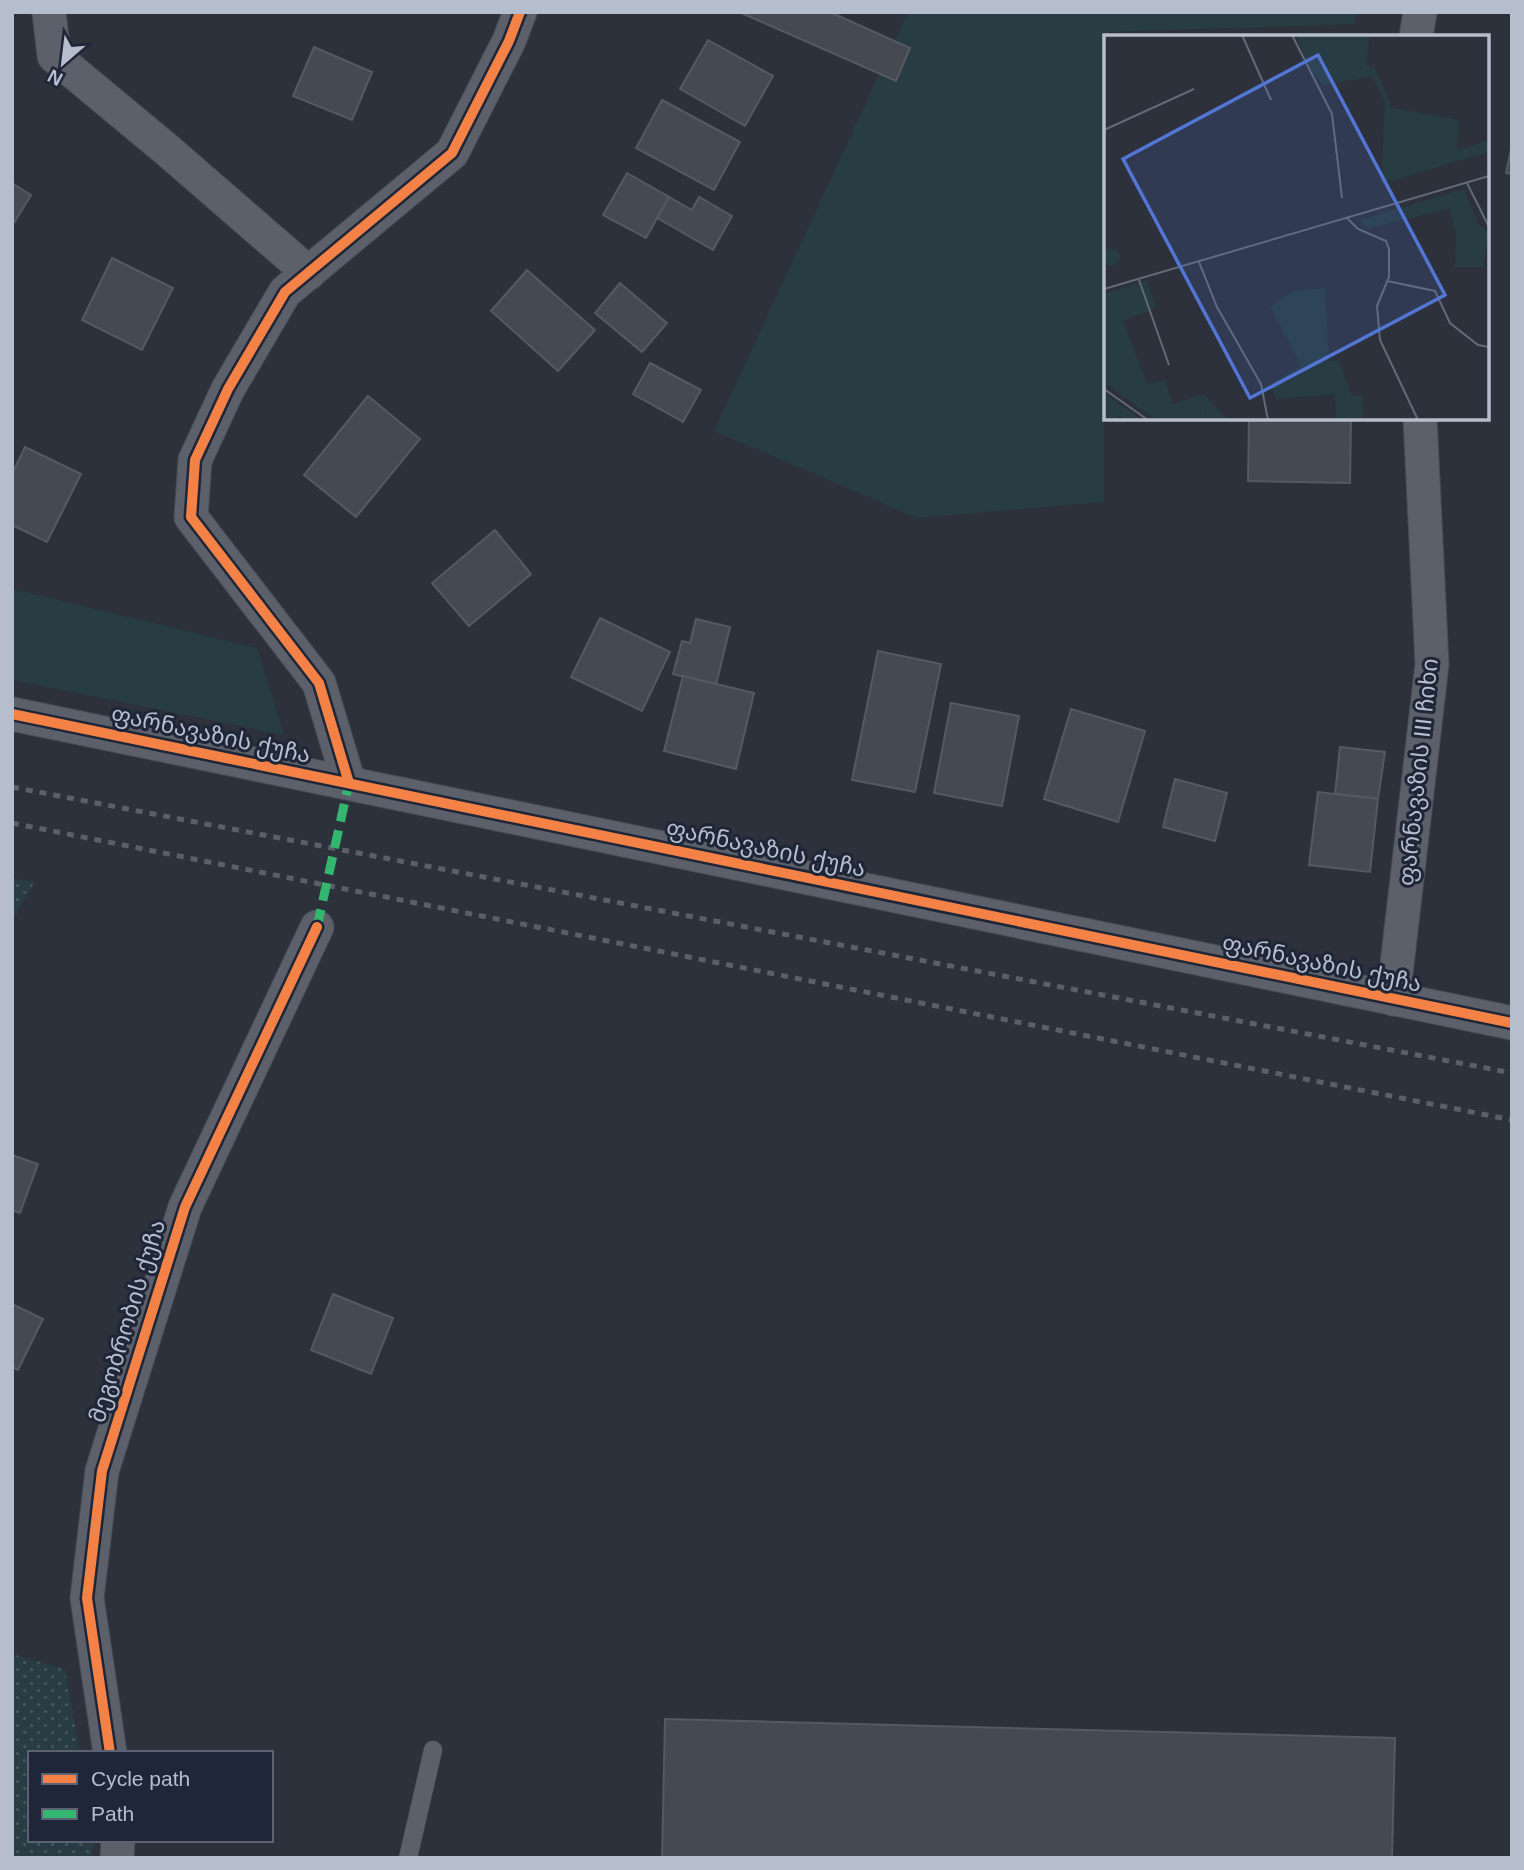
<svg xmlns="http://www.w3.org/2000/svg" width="1524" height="1870" font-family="Arial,'Noto Sans Georgian',sans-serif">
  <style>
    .grass { fill: url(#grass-dots) }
    .garden { fill: #283c43 }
    .building { fill: #454952; stroke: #545963; stroke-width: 2 }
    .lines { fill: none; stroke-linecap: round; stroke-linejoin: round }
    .lane-casing { stroke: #484c54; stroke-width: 19 }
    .street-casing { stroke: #484c54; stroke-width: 35 }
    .lane { stroke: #5c606a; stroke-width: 18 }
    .street { stroke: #5c606a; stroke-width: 33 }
    .rail { stroke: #5b5f68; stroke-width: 5; stroke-dasharray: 7 7; stroke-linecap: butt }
    .quiet { stroke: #33b770; stroke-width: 9; stroke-dasharray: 18 9; stroke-linecap: butt }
    .cycleway-casing { stroke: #1e2638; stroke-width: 15 }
    .cycleway { stroke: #f48246; stroke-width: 10 }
    .labels { text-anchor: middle; stroke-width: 6; stroke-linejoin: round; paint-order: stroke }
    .street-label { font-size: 23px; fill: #b6bdcd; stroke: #1e2638 }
    .inset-road { fill: none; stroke: #636976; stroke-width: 2 }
    .view { fill: #5375d4; fill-opacity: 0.15; stroke: #5375d4; stroke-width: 3.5 }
    .inset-edge { fill: none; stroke: #b6bdcd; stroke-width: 3.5 }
  </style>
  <defs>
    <pattern id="grass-dots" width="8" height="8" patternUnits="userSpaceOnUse" patternTransform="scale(1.75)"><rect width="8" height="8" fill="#283c43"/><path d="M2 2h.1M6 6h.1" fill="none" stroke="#45565d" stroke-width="1.8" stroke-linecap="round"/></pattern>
  </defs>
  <rect width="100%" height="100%" fill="#2c313c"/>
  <g class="grass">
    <polygon points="12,878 35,882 12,920"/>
    <polygon points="12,1654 65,1669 80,1753 30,1753 30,1840 94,1840 92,1858 12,1858"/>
  </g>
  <g class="garden">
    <polygon points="908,12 1356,12 1354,24 1109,32 1108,37 1106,37 1104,502 917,518 714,431"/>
    <polygon points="12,589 257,648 284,735 12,680"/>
  </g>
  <g class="building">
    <polygon points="739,12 830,12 910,48 896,81"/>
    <polygon points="708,40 773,76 745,126 680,89"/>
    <polygon points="314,47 372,72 352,120 293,96"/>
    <polygon points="662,100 740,142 714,190 636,148"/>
    <polygon points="1512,144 1512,174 1506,173"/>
    <polygon points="627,173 669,197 646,238 603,215"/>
    <polygon points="12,183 31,195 12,226"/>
    <polygon points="669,197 692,210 699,197 732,216 713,250 657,218"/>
    <polygon points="112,258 173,288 142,350 82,320"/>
    <polygon points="527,270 595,330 558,371 491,311"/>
    <polygon points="620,283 667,323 642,352 595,313"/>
    <polygon points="650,363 701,390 683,422 633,394"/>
    <polygon points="368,396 420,439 356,517 304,475"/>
    <polygon points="1249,418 1351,418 1350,483 1248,481"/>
    <polygon points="25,447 81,474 47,542 12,525 12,474"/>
    <polygon points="495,530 531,574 469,626 432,583"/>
    <polygon points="600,618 670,652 642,711 571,677"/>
    <polygon points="696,619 730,627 716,685 673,674 682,641 690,643"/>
    <polygon points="878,651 941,664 915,792 852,780"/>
    <polygon points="683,676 754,693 736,769 664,751"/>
    <polygon points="951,703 1019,716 1002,806 934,793"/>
    <polygon points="1071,709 1145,731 1118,822 1044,799"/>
    <polygon points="1340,747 1385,752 1378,799 1335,794"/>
    <polygon points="1175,779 1227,793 1215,841 1163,827"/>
    <polygon points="1318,792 1378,799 1370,872 1309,865"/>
    <polygon points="12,1155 38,1164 20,1213 12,1210"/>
    <polygon points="333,1294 393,1318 371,1374 311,1350"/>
    <polygon points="12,1304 43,1319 18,1370 12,1367"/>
    <polygon points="665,1719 1395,1738 1392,1858 662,1858"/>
  </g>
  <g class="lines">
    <g class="lane-casing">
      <polyline id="lane" points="408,1858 433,1750"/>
    </g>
    <g class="street-casing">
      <g id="street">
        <polyline points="49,12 54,56 166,149 309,273"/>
        <polyline points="1416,37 1420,12"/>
        <polyline points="12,714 1512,1023"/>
        <polyline points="349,783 319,683 191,517 195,460 228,389 285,292 452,153 509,41 520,12"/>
        <polyline points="1393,999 1432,664 1420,418"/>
        <polyline points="110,1753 87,1598 102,1471 185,1207 317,927"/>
        <polyline points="117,1858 118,1840"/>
      </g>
    </g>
    <use href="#lane" class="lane"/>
    <use href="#street" class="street"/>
    <g class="rail">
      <polyline points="12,787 1512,1073"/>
      <polyline points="12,823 1512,1120"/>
    </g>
    <polyline class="quiet" points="317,927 349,783"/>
    <g class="cycleway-casing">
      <g id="cycleway">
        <polyline points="12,714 1512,1023"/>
        <polyline points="349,783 319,683 191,517 195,460 228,389 285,292 452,153 509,41 520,12"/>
        <polyline points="110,1753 87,1598 102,1471 185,1207 317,927"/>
      </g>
    </g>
    <use href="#cycleway" class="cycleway"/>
  </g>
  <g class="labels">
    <g class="street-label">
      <text transform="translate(211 734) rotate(12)" y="8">ფარნავაზის ქუჩა</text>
      <text transform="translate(1418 772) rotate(-84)" y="8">ფარნავაზის III ჩიხი</text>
      <text transform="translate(766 848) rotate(12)" y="8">ფარნავაზის ქუჩა</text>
      <text transform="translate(1322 963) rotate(12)" y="8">ფარნავაზის ქუჩა</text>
      <text transform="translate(127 1321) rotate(-73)" y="8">მეგობრობის ქუჩა</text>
    </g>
  </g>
  <g transform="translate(1104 35)">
    <rect width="385" height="385" fill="#2c313c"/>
    <path d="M192 0H266L262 31H270L288 73 355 85 353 115 385 105V117L277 149 281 68 268 41 219 51 204 31Z" fill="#283c43"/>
    <path d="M-2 222a9 9 0 1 1 18 0a9 9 0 1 1-18 0ZM43 245 52 273 19 286 43 349 61 345 69 369 100 359 102 385H53L0 348V259ZM0 360 5 362 38 385H21L15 380 13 385H0Z" fill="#283c43"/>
    <path d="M360 154 374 188 385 198 379 232H351L352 201 346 173 264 194 255 185ZM221 253 225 326 235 325 247 359 258 361 259 385H232L231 359 172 364 166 349 197 331 166 271 189 256ZM100 359 124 385H102Z" fill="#283c43"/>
    <path class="inset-road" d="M138 0 167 65M188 0 228 79 238 163M0 95 90 54M363 148 385 192M243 183 254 194 282 206 285 214V242L273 271 276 305 314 385M95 227 113 272 157 349 164 385M35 245 65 330M283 246 331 256 346 288 374 310 385 312M0 254 385 141M0 354 44 385"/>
    <path class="view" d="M214 20 341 260 146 363 19 124Z"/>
    <rect width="385" height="385" class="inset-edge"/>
  </g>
  <rect width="1524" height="1870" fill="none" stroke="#b6bdcd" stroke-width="28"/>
  <rect x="28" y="1751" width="245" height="91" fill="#1e2638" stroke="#5b6274" stroke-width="2"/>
  <rect x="42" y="1774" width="35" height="10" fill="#f48246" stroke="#5b6274" stroke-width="2"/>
  <text x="91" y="1786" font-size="21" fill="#b6bdcd">Cycle path</text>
  <rect x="42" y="1809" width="35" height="10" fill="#33b770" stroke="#5b6274" stroke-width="2"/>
  <text x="91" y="1821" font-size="21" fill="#b6bdcd">Path</text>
  <g transform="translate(63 63) rotate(208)" stroke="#1e2638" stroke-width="5" paint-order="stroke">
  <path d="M0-5L12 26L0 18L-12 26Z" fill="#b6bdcd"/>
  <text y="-10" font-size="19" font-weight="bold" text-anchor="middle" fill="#b6bdcd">N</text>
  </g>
</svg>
